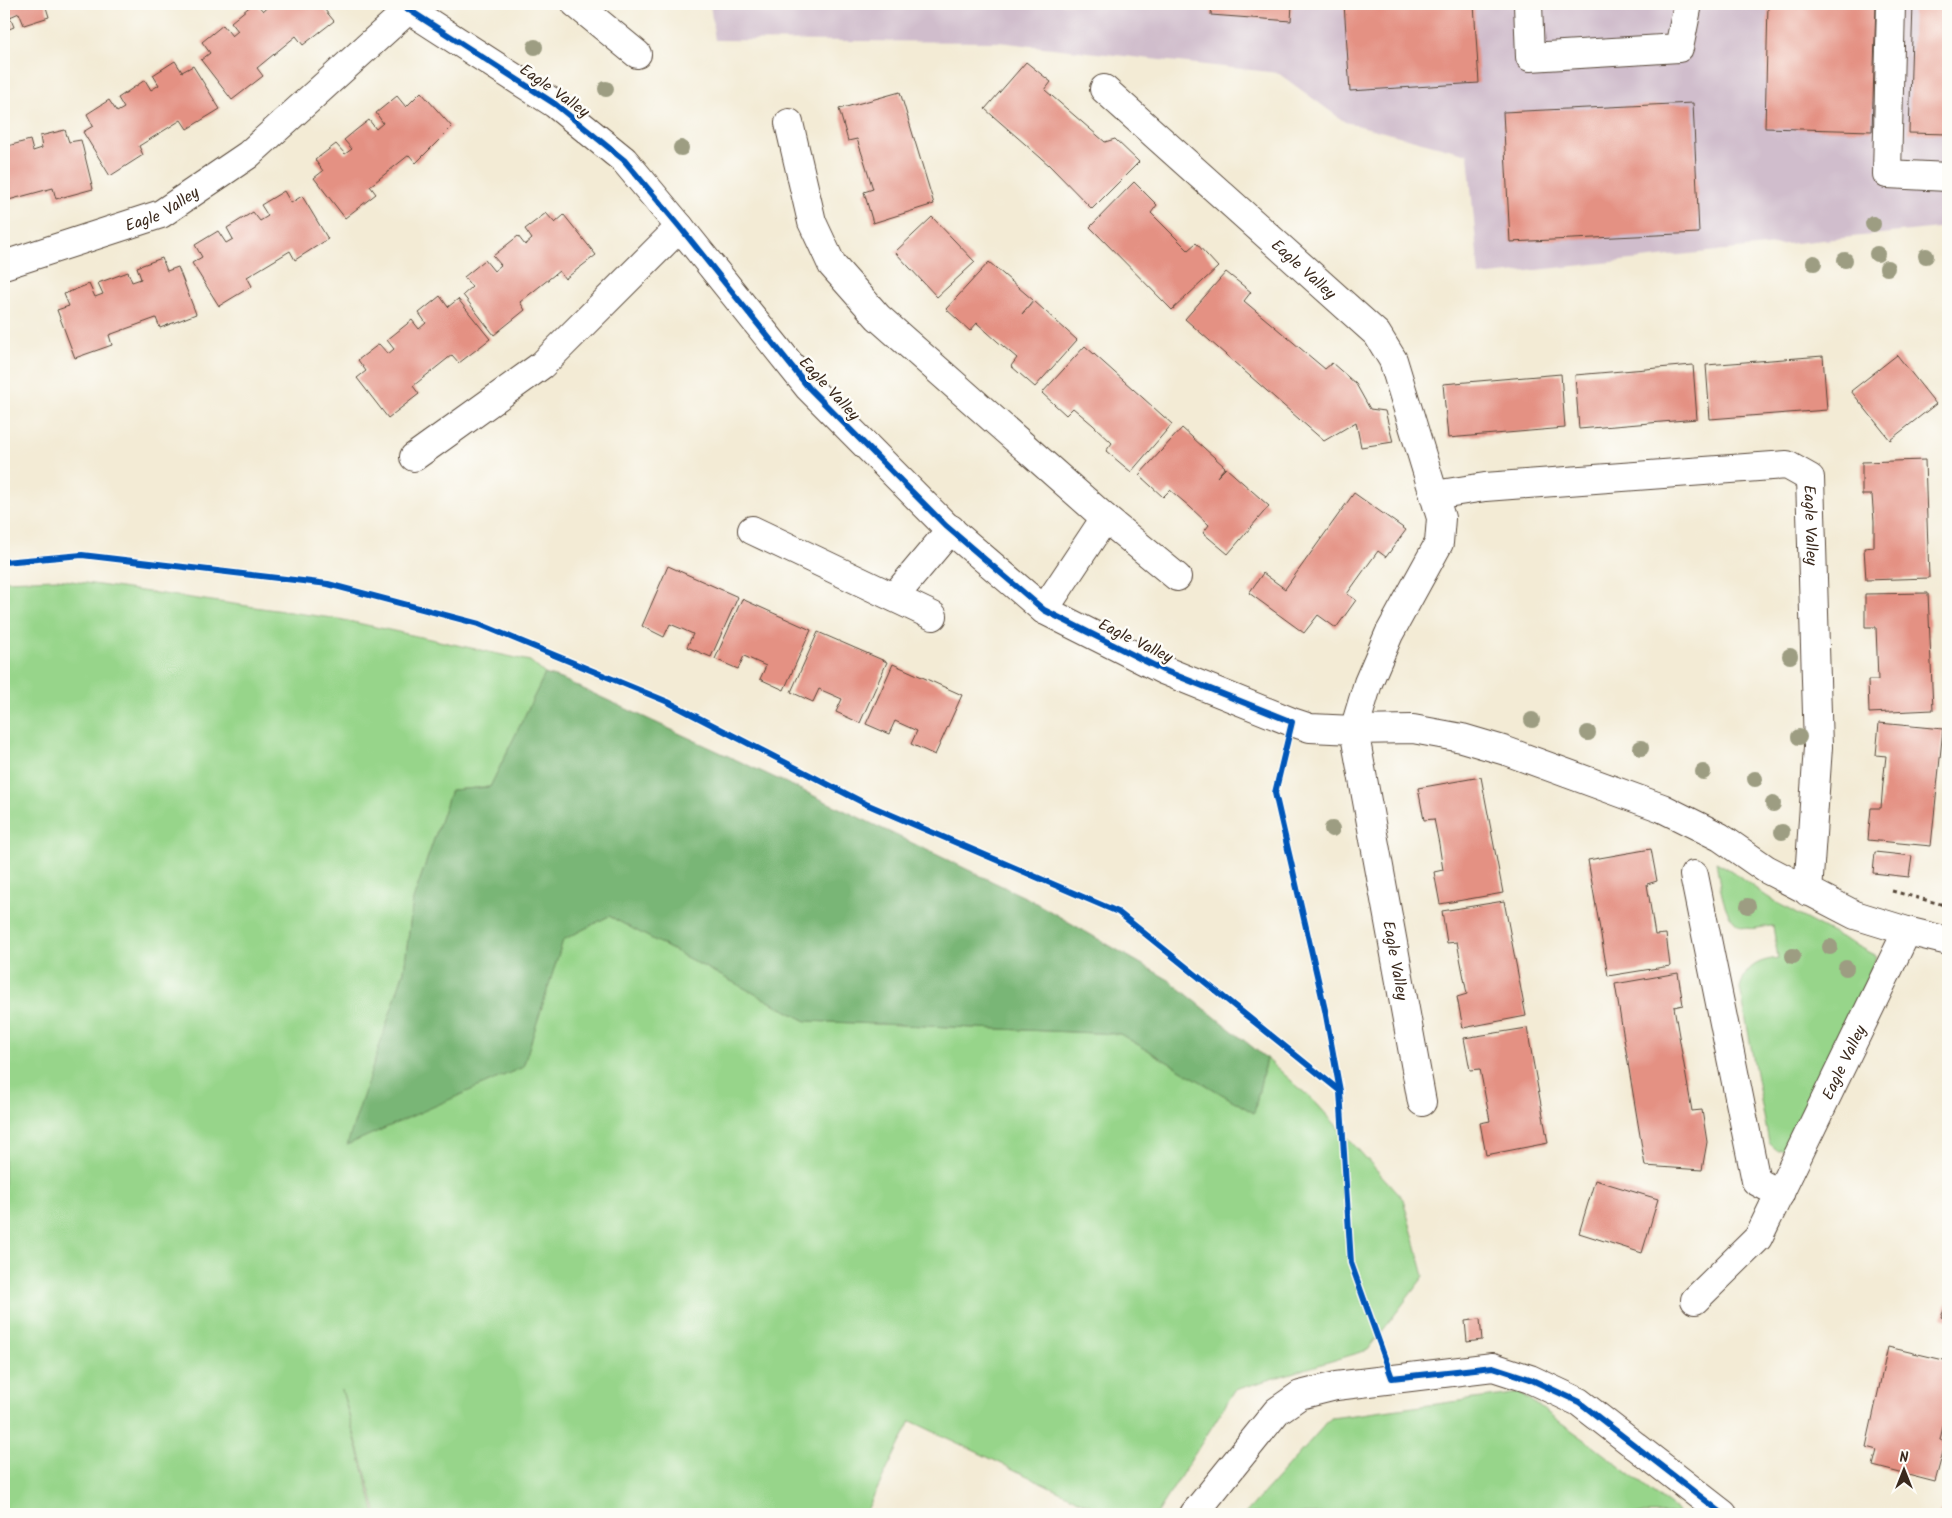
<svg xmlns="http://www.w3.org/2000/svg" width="1952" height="1518" font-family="Kalam,sans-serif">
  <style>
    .industrial { fill: #d0bdcc }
    .green { fill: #97d58a; stroke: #698054 }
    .forest { fill: #79b676; stroke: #5a704a }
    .building { fill: #e49183 }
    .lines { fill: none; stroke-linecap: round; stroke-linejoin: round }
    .minor-casing { stroke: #574739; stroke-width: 30 }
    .path { stroke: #574739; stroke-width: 3; stroke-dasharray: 4 4; stroke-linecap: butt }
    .minor { stroke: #fff; stroke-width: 28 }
    .cycleway-casing { stroke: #fdfcf7; stroke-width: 9 }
    .cycleway { stroke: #0057b8; stroke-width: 6 }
    .tree { fill: #9d9d82 }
    .labels { text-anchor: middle; stroke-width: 5; stroke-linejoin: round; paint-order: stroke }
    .street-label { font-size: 16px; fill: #3b2a1e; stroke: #fdfcf7 }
  </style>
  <rect width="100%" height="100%" fill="#fdfcf7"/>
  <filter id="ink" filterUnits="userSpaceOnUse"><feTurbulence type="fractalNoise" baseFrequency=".02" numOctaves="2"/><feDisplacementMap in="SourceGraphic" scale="10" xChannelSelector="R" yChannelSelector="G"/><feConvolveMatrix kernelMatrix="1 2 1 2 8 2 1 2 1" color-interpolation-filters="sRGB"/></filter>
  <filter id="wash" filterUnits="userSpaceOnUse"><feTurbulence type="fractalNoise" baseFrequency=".0096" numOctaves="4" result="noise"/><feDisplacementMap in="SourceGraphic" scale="20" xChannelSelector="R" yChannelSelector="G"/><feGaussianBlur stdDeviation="1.12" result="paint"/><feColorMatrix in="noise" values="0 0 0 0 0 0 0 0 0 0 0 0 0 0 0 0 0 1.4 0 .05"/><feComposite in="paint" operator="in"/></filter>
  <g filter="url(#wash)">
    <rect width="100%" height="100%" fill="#f3ebd5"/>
    <polygon class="industrial" points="710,4 1948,4 1948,227 1479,276 1468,154 1345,122 1278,73 998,42 715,40"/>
    <g class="green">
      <polygon points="57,579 339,619 530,661 545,674 490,787 451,790 413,900 404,971 348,1144 523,1067 563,940 609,916 806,1021 1120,1034 1254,1113 1266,1058 1316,1103 1403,1199 1424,1276 1368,1350 1235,1390 1157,1514 1108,1514 911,1421 865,1514 377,1514 342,1390 375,1514 4,1514 4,581"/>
      <path d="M1716 862C1737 872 1754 889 1774 901 1807 921 1843 938 1877 956L1792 1141 1786 1149 1777 1150 1769 1143 1740 988C1746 966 1757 961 1778 958L1773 926C1765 926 1754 930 1746 928 1722 924 1720 881 1716 862Z"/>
      <polygon points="1520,1393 1588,1442 1681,1514 1245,1514 1331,1418"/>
    </g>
    <polygon class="forest" points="545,674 564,680 810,794 1029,899 1169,980 1266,1058 1254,1113 1120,1034 806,1021 609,916 563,940 523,1067 347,1145 404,971 413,900 451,790 490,787"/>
    <g id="blocks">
      <g class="building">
        <polygon points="4,4 45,4 49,17 24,25 19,13 10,17 14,27 4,31"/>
        <polygon points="253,4 257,4 263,11 271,4 320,4 334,21 303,45 296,36 257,68 263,76 232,100 201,60 210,53 202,42 223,25 232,36 238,31 231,22"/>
        <polygon points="1212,4 1292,4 1291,21 1211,15"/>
        <polygon points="1344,4 1474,4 1479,83 1350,91"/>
        <polygon points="1768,4 1876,4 1872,131 1765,128"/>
        <polygon points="1913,4 1948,4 1948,134 1909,133"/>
        <polygon points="175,61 182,72 193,66 220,109 187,129 181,120 139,146 143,155 110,176 83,132 93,126 87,114 109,100 117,112 124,108 118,98 145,80 151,90 159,85 153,75"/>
        <polygon points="1026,62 1051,82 1045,90 1105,142 1115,139 1139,162 1092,209 1049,165 985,109"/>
        <polygon points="421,92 452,127 416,163 409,155 370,186 376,194 345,218 314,178 323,171 315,160 336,144 345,154 352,149 344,140 356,130 369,120 376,129 383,123 376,113 397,96 406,107"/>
        <polygon points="900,92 934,204 873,223 864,192 873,189 865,163 857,139 848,141 839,109"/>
        <polygon points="1693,103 1699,233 1510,242 1503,112"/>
        <polygon points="65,130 69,142 81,140 93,189 56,199 53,188 5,201 7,210 4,211 4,147 30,140 33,151 42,148 40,136"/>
        <polygon points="1134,182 1157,205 1151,213 1188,250 1196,243 1218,267 1172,310 1090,227"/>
        <polygon points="284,191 291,203 302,196 328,239 295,260 290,251 247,277 252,286 219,306 192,263 202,257 195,245 218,231 226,243 233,239 227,228 253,212 260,221 268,216 261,205"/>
        <polygon points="546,213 555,223 564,215 596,255 565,279 559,271 520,302 525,310 494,335 463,295 472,287 464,277 485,260 494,271 501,265 493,256 518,236 525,245 532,239 525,229"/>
        <polygon points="932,217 975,262 937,297 895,252"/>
        <polygon points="162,258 167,271 178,267 196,314 160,328 156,318 109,335 112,345 75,358 57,310 69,306 64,294 89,284 95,297 103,294 98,283 128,272 132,282 141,279 137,267"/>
        <polygon points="989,262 1033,300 1022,314 1034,301 1077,340 1035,387 1011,366 1017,358 997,341 977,323 970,331 946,309"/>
        <polygon points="1226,272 1251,292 1244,301 1325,369 1332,363 1356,384 1370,409 1385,411 1393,442 1361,447 1356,422 1324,441 1185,319"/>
        <polygon points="440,296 448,307 458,299 490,339 459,363 452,355 413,386 419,394 388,418 357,378 366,371 358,360 379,344 388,354 394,349 387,340 412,320 419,329 426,323 419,313"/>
        <polygon points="1085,346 1172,424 1131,472 1106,451 1112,443 1093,425 1073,408 1066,415 1042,393"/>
        <polygon points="1897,355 1936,404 1890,440 1851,391"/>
        <polygon points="1823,356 1827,410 1710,419 1706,365"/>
        <polygon points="1693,365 1697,419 1579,429 1575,375"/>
        <polygon points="1561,374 1565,428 1448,438 1443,384"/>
        <polygon points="1182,428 1225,467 1217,477 1226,468 1269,506 1228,554 1203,533 1209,525 1190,507 1170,490 1163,497 1139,475"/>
        <polygon points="1925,460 1929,578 1866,580 1864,548 1874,547 1874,521 1872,495 1862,495 1862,462"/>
        <polygon points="1354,493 1406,530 1386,557 1378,551 1362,573 1347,594 1356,600 1336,628 1318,615 1304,633 1249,593 1263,573 1285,589"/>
        <polygon points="668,566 738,597 711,657 687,647 693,634 682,629 670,624 664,637 642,626"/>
        <polygon points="1928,593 1933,710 1869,713 1868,680 1878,680 1876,627 1865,627 1865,594"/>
        <polygon points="742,599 811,630 784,690 760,679 766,666 744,656 738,669 715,659"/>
        <polygon points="818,632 887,662 860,723 836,712 842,699 819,689 813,702 791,692"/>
        <polygon points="893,664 962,695 935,755 911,744 917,731 895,721 889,734 866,724"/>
        <polygon points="1879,723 1943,729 1931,846 1868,840 1871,808 1881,808 1883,783 1886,756 1876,755"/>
        <polygon points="1481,777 1503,893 1440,904 1434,872 1443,870 1439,844 1434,819 1424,820 1418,788"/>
        <polygon points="1651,849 1657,881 1647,884 1651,910 1655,935 1666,934 1670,966 1608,976 1588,860"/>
        <polygon points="1875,852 1912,856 1909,877 1873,873"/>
        <polygon points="1504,901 1526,1016 1463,1028 1457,997 1467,994 1457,942 1447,943 1442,911"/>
        <polygon points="1678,973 1683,1005 1674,1007 1692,1111 1702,1110 1707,1142 1702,1170 1645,1166 1615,984"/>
        <polygon points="1527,1028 1548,1143 1486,1155 1480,1123 1490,1121 1480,1069 1470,1070 1464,1038"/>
        <polygon points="1595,1180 1658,1199 1642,1253 1579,1233"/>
        <polygon points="1948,1301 1948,1320 1941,1317"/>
        <polygon points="1480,1319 1482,1340 1467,1342 1465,1321"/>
        <polygon points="1888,1347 1948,1361 1948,1403 1940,1440 1946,1441 1935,1482 1873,1466 1877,1450 1866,1447"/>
        <polygon points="1948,1502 1948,1514 1939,1514"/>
      </g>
    </g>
  </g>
  <g filter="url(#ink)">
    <use href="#blocks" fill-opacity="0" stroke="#574739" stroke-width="1"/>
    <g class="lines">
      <g class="minor-casing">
        <g id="minor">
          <polyline points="400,4 555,104 624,160 680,227 809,388 946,526 1044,610 1163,670 1292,722 1310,728 1354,730 1413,729 1462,738 1506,751 1662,808 1720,837 1766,869 1855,915 1907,931 1948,941"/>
          <polyline points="576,4 637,54"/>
          <polyline points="1528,4 1530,57 1679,48 1688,4"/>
          <polyline points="1891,4 1887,174 1948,177"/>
          <path id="s1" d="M1104 89 1377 334 1393 360 1441 518 1439 543 1389 634 1368 683 1354 730 1422 1102"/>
          <polyline points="789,123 812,222 832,265 878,317 1105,518 1177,577"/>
          <path id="s2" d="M4 265 161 214 248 155 408 10"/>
          <polyline points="414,457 542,365 680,227"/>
          <path id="s3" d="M1434 495 1485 487 1787 465 1810 478 1818 747 1808 892"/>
          <polyline points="752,530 933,616"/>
          <polyline points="894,597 951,529"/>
          <polyline points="1044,610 1105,518"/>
          <polyline points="1694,875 1756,1181 1780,1194"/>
          <path id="s4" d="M1695 1300 1758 1238 1907 931"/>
          <polyline points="1194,1514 1277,1411 1300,1395 1336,1386 1493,1367 1530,1379 1579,1402 1723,1514"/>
        </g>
      </g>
      <polyline class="path" points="1892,891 1948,906"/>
      <use href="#minor" class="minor"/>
      <g class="cycleway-casing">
        <g id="cycleway">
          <polyline points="400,4 555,104 624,160 680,227 809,388 946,526 1044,610 1163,670 1292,722 1275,793 1325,1010 1340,1091 1351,1263 1392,1378 1493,1367 1530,1379 1579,1402 1723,1514"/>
          <polyline points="4,562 82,555 328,584 479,624 668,702 866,804 1118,912 1340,1091"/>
        </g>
      </g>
      <use href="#cycleway" class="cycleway"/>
    </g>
    <g class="tree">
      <circle cx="535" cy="47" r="8"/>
      <circle cx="606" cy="89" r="8"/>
      <circle cx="681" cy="148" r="8"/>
      <circle cx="1873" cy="224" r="8"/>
      <circle cx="1877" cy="254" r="8"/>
      <circle cx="1926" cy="256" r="8"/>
      <circle cx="1845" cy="260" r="8"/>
      <circle cx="1814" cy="263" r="8"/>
      <circle cx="1887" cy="268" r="8"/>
      <circle cx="1790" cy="656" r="8"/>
      <circle cx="1532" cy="720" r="8"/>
      <circle cx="1588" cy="733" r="8"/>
      <circle cx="1799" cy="737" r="8"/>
      <circle cx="1641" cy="748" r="8"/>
      <circle cx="1703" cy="772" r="8"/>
      <circle cx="1755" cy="779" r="8"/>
      <circle cx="1773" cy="804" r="8"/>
      <circle cx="1332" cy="829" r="8"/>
      <circle cx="1782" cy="832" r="8"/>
      <circle cx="1748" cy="906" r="8"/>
      <circle cx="1830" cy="947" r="8"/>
      <circle cx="1793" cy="956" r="8"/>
      <circle cx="1846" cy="968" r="8"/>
    </g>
  </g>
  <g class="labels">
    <g class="street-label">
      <text transform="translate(555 90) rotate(35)" y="6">Eagle Valley</text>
      <text dy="6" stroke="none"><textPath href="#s2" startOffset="168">Eagle Valley</textPath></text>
      <text dy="6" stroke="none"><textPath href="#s1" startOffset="269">Eagle Valley</textPath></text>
      <text transform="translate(830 388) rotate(47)" y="6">Eagle Valley</text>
      <text dy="6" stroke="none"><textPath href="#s3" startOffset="428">Eagle Valley</textPath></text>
      <text transform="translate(1136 640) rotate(26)" y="6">Eagle Valley</text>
      <text dy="6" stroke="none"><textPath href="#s1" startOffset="1028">Eagle Valley</textPath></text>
      <text dy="6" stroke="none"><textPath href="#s4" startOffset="284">Eagle Valley</textPath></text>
    </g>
  </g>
  <rect width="1952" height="1518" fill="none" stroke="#fdfcf7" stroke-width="20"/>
  <g transform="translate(1904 1470)" stroke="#fdfcf7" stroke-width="4" paint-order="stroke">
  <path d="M0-4L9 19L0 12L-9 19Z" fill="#3b2a1e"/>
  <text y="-8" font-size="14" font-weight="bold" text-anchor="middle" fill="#3b2a1e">N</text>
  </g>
</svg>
